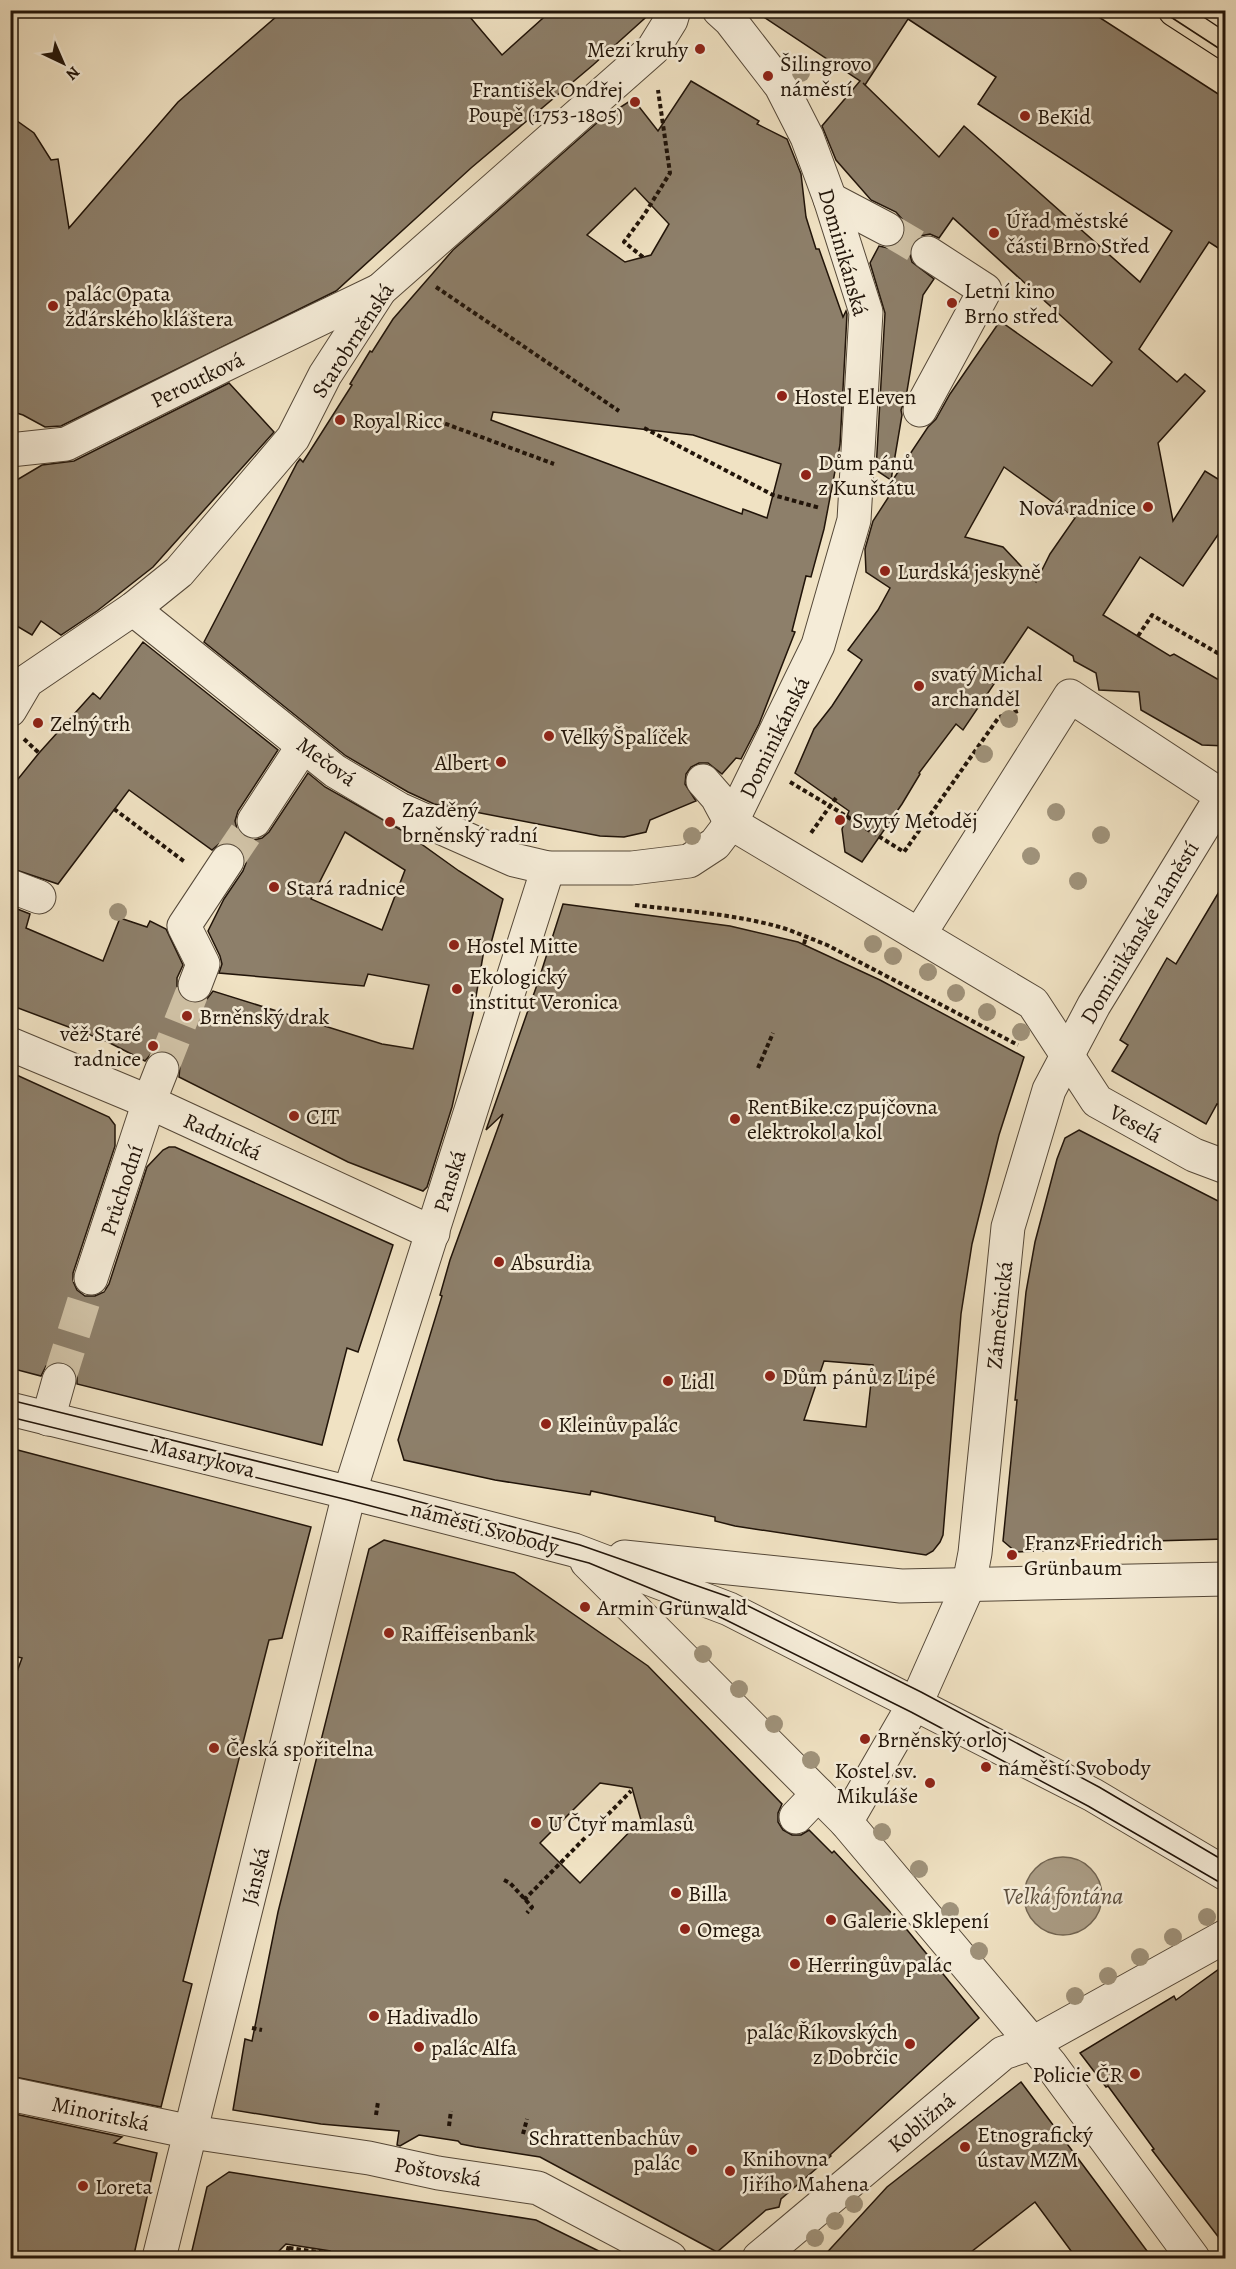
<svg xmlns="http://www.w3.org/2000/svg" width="1236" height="2269" font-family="Alegreya,serif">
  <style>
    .water { fill: #aa9c84; stroke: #736653; stroke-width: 1.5 }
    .building { fill: #8d7f6a; stroke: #211409; stroke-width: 1.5; fill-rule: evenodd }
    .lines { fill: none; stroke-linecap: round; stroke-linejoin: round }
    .minor-tunnel { stroke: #d1c3a7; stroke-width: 33; stroke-dasharray: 33 16; stroke-linecap: butt }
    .minor-casing { stroke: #554838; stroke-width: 35 }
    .major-casing { stroke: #211409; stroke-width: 35 }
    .path { stroke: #211409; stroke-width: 4; stroke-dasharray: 4.5 3; stroke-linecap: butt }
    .minor { stroke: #f5ecd8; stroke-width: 33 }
    .major { stroke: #f0e2c3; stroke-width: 33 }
    .tram { stroke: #211409; stroke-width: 1.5 }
    .tree { fill: #9f927a }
    .poi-dot { fill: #8f2418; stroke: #f5ecd8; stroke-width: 2 }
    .labels { text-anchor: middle; stroke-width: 5; stroke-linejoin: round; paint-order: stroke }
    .poi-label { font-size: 22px; fill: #211409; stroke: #f5ecd8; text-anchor: start }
    .street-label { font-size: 22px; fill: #211409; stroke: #f5ecd8 }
    .water-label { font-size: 24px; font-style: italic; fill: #5f5140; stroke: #f5ecd8 }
  </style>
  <rect width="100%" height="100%" fill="#f0e2c3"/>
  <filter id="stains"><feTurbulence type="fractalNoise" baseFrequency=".00333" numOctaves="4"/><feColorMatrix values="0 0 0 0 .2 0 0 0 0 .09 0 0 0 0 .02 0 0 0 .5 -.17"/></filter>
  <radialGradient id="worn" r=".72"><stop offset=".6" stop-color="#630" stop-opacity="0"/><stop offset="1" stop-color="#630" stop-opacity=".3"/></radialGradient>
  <circle class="water" cx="1063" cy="1896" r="39"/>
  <g class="building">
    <polygon points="284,10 464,10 502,55 552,10 654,10 593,65 471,168 336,291 61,426 45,427 23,415 10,411 10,116 34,133 51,160 58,159 69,228 178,102"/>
    <path d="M753 10H1088L1226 99V253L1209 242 1139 349 1177 382 1185 374 1205 391 1158 443 1173 521 1205 471 1226 484V523L1183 586 1140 557 1103 615 1170 656 1174 654 1226 684V746L1202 745 1141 710 1139 692 1099 690 1096 673 1074 661 1073 656 1028 627 991 682 994 684 963 730 956 724 919 773 920 774 902 804 862 862 845 852 842 829 849 811 795 773 814 729 832 706 862 660 848 650 878 610 890 588 866 572 865 549 873 521 897 484 892 481 928 427 936 419 950 394 1000 321 1092 386 1112 362 953 218 939 238 930 234 920 236 913 242 909 251 912 262 934 279 923 295 906 397 901 410 902 415 891 480 876 470 885 313 870 263 879 246 888 248 897 244 904 237 906 228 902 219 896 212 871 200 836 160 822 126 860 81ZM908 19 996 77 978 104 1172 231 1140 282 964 126 939 157 863 83 865 85ZM1004 467 1075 518 1050 554 1036 582 1003 547 965 537Z"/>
    <path d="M691 81 759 121 757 124 787 139 801 174 806 217 816 249H819L843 317 846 311 847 314 840 445 824 529 811 577 806 576 792 631 795 632 759 724 741 759 736 758 722 774 708 763H699L691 767 686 774 685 784 696 801 650 820 646 832 624 837 600 836 434 804 408 792 346 756 204 642 297 463 300 459 303 462 352 385 350 384 370 351 372 352 393 319 440 265 453 250 599 121 633 99 658 131ZM635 188 669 224 651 255 625 262 587 235ZM493 412 693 435 781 464 767 518 743 509 742 514 491 420Z"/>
    <polygon points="229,383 274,432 153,567 97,611 61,635 41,621 32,635 10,622 10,484 42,465 74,461"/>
    <path d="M143 642 278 750 238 811 235 821 237 829 243 836 254 840 262 838 269 832 308 773 325 787 403 831 459 871 503 899 490 947 485 944 473 1014 452 1107 427 1187 423 1191 348 1162 179 1077 180 1066 176 1057 169 1052 159 1051 151 1054 145 1061 106 1041 10 1005V906L30 914 26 928 103 961 120 918 147 927 150 921 166 929 183 965 177 978V989L181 997 188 1002 199 1003 207 999 213 991 382 1044 413 1049 429 985 368 974 364 986 219 973 222 964 220 956 208 931 224 899 243 871 246 863 244 853 238 846 229 842 219 844 212 850 129 790 58 884 10 868V789L39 753 93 693 100 699ZM345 832 405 870 382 930 311 899Z"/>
    <polygon points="1226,880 1226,1107 1217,1104 1206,1124 1112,1071 1128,1045 1120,1040 1167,958 1176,964"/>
    <path d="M563 904 730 926 798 942 880 980 1024 1057 999 1135 972 1244 961 1314 943 1535 940 1542 933 1551 926 1555 735 1526 715 1521V1517L591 1491 590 1495 495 1480 404 1460 398 1440 442 1296 440 1295 450 1260 503 1114 486 1130 538 982ZM824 1361 873 1365 866 1427 804 1420Z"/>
    <polygon points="10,1072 109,1117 115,1125 115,1146 73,1273 73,1281 77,1290 85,1296 95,1296 104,1292 109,1284 147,1167 163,1150 169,1147 175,1147 393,1245 358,1352 347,1348 322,1445 77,1384 77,1375 73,1367 64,1362 54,1362 46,1366 41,1376 10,1368"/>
    <polygon points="1079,1130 1226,1205 1226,1539 1115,1542 1116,1545 1082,1548 1071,1541 1061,1550 1016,1552 1003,1541 1017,1400 1015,1400 1026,1292 1035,1242 1057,1159 1065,1138"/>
    <polygon points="10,1448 311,1527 282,1638 269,1640 251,1711 183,1981 192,1984 161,2107 10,2076 10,1691 22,1658 10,1655"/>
    <path d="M384 1540 514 1573 648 1666 782 1804 778 1813V1822L783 1830 792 1835H801L809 1830 832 1853 834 1851 908 1931 979 2018 830 2155 831 2156 781 2199 779 2207 766 2210 717 2252 540 2157 476 2147 461 2144 458 2141 419 2135 400 2146 397 2145 399 2131 321 2124 233 2110 245 2039 252 2041 278 1912 369 1549ZM600 1783 632 1788 641 1820 580 1883 540 1843Z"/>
    <polygon points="1226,1964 1226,2247 1152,2150 1154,2149 1108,2086 1106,2087 1080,2053 1174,1996 1176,2000"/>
    <polygon points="1021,2082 1153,2259 1077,2259 1035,2202 962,2259 821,2259 887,2187"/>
    <polygon points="10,2113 122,2137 114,2143 157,2153 133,2259 10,2259"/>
    <polygon points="229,2172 536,2220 615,2259 329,2259 330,2251 286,2244 271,2259 190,2259 207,2187"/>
  </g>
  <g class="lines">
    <g class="minor-tunnel">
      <polyline points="887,229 928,253"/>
      <polyline points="227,861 254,821"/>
      <polyline points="162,1069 195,985"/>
      <polyline points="59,1380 91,1278"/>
    </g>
    <g class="minor-casing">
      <g id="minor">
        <polyline points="830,199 887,229"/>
        <polyline points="920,410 985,290 928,253"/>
        <polyline points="10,450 66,444 222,366 380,290"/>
        <polyline points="133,609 335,771 399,809 514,860 548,868 632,868 689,861 715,844 731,823 818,645 854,520 866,312 830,199 807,137 781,86 730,20 719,10"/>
        <polyline points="10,710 27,681 133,609 179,572 293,438 325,375 380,290 653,49 671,20 674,10"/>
        <polyline points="703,781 717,797 731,823 1033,1003 1097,1101 1194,1155 1226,1167"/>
        <polyline points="254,821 303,746"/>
        <polyline points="10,886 39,897"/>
        <polyline points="195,985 203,964 184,926 227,861"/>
        <polyline points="10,1044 149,1102 433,1233"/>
        <polyline points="91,1278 149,1102 162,1069"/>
        <polyline points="10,1409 395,1504 574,1550 729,1609 1093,1795 1226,1874"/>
        <polyline points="48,1419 59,1380"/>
        <polyline points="624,1557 901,1586 1226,1579"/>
        <polyline points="587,1562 846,1822 1051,2065 1193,2258"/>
        <polyline points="796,1817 818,1794"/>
        <polyline points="846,1822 921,1692 969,1584 975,1553 1008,1227 1049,1090 1094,1005 1222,796 1070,696 919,935"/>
        <polyline points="10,2094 191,2132 369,2158 438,2173 538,2188 670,2258"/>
        <polyline points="159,2258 349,1494 548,868"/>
        <polyline points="759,2258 1003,2053 1033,2043 1226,1936"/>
      </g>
    </g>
    <g class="major-casing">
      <polyline id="major" points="1175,10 1226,43"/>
    </g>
    <g class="path">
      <polyline points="1088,13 1090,10"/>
      <polyline points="643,257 624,242 644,215 670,173 658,90"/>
      <polyline points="436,287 619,411"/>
      <polyline points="438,421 554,464"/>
      <polyline points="644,428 773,495 820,508"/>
      <polyline points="1138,636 1152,615 1226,658"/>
      <polyline points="24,739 39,753"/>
      <polyline points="790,782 830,806 811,833"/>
      <polyline points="836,798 830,806 904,852 999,717 1018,711"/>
      <polyline points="114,809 185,862"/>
      <path d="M635 905C684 911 736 914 783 928 798 933 812 939 827 945L1018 1045"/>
      <polyline points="804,944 806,937"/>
      <polyline points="758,1068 773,1033"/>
      <polyline points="504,1880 510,1883 532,1907 527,1913"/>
      <polyline points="524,1900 631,1791"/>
      <polyline points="252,2028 262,2030"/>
      <polyline points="376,2115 378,2102"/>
      <polyline points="449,2126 451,2111"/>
      <polyline points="523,2134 527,2119"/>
      <polyline points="289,2248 326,2253 326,2250"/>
      <polyline points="286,2258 289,2245"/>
    </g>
    <use href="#minor" class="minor"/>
    <use href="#major" class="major"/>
    <g class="tram">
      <polyline points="1160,10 1226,53"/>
      <polyline points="1193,10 1226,32"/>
      <polyline points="10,1400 398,1496 580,1545 732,1598 921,1692 1099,1787 1226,1862"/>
      <polyline points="10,1417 348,1500 589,1563 722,1618 911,1712 1088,1806 1226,1886"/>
    </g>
  </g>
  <g class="tree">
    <circle cx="801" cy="73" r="9"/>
    <circle cx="1009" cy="719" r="9"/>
    <circle cx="984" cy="754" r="9"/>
    <circle cx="1056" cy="812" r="9"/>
    <circle cx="1101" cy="835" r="9"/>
    <circle cx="692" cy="836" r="9"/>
    <circle cx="1031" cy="856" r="9"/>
    <circle cx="1078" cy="881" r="9"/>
    <circle cx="118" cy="912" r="9"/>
    <circle cx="873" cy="944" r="9"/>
    <circle cx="893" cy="956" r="9"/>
    <circle cx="928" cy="972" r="9"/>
    <circle cx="956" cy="993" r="9"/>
    <circle cx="987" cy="1012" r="9"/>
    <circle cx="1021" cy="1032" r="9"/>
    <circle cx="703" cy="1654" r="9"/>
    <circle cx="739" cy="1689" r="9"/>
    <circle cx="774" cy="1724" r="9"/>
    <circle cx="811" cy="1760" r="9"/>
    <circle cx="882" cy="1832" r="9"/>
    <circle cx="919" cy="1869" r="9"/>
    <circle cx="950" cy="1911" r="9"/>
    <circle cx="1207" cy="1917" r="9"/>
    <circle cx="1173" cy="1937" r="9"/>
    <circle cx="979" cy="1951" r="9"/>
    <circle cx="1140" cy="1957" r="9"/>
    <circle cx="1108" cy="1976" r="9"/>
    <circle cx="1075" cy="1996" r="9"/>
    <circle cx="854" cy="2204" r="9"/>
    <circle cx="835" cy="2221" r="9"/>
    <circle cx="815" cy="2238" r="9"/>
  </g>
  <g class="poi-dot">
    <circle cx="700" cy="49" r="6"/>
    <circle cx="768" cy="76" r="6"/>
    <circle cx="635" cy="102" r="6"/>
    <circle cx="1025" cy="116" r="6"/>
    <circle cx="994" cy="233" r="6"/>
    <circle cx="952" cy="303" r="6"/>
    <circle cx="53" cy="306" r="6"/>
    <circle cx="782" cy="396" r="6"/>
    <circle cx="340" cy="420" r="6"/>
    <circle cx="806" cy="475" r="6"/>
    <circle cx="1148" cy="507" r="6"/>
    <circle cx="885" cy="571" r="6"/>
    <circle cx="919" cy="686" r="6"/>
    <circle cx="38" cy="723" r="6"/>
    <circle cx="549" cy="736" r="6"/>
    <circle cx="501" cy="762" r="6"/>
    <circle cx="840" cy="820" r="6"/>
    <circle cx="390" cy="822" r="6"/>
    <circle cx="274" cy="887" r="6"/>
    <circle cx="454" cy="945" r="6"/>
    <circle cx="457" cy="989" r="6"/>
    <circle cx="187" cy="1016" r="6"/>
    <circle cx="153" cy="1046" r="6"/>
    <circle cx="294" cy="1116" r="6"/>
    <circle cx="735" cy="1119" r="6"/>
    <circle cx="499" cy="1262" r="6"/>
    <circle cx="770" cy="1376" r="6"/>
    <circle cx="668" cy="1381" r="6"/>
    <circle cx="546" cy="1424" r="6"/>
    <circle cx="1012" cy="1555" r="6"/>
    <circle cx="585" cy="1607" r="6"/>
    <circle cx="389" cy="1633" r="6"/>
    <circle cx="865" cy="1739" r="6"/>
    <circle cx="214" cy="1748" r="6"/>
    <circle cx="986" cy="1767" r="6"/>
    <circle cx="930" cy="1783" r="6"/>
    <circle cx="536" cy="1823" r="6"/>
    <circle cx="676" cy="1893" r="6"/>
    <circle cx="831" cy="1920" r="6"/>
    <circle cx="685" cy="1929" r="6"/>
    <circle cx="795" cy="1964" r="6"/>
    <circle cx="374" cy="2016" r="6"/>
    <circle cx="910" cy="2044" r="6"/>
    <circle cx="419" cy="2047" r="6"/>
    <circle cx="1135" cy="2074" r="6"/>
    <circle cx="965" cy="2147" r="6"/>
    <circle cx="692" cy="2150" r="6"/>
    <circle cx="730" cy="2171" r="6"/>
    <circle cx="83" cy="2186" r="6"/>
  </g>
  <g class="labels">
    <g class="poi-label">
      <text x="688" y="57" text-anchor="end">Mezi kruhy</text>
      <text x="780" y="71">Šilingrovo<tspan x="780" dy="25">náměstí</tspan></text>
      <text x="623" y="97" text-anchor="end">František Ondřej<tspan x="623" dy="25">Poupě (1753-1805)</tspan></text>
      <text x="1037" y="124">BeKid</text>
      <text x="1006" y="228">Úřad městské<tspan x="1006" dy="25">části Brno Střed</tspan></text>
      <text x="964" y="298">Letní kino<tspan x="964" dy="25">Brno střed</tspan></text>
      <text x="65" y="301">palác Opata<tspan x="65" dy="25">žďárského kláštera</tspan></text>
      <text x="794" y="404">Hostel Eleven</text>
      <text x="352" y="428">Royal Ricc</text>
      <text x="818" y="470">Dům pánů<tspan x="818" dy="25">z Kunštátu</tspan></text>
      <text x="1136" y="515" text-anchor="end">Nová radnice</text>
      <text x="897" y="579">Lurdská jeskyně</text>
      <text x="931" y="681">svatý Michal<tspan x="931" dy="25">archanděl</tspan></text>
      <text x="50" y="731">Zelný trh</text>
      <text x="561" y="744">Velký Špalíček</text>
      <text x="489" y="770" text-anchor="end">Albert</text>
      <text x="402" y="817">Zazděný<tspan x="402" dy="25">brněnský radní</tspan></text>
      <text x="852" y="828">Svytý Metoděj</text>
      <text x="286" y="895">Stará radnice</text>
      <text x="466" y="953">Hostel Mitte</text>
      <text x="469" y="984">Ekologický<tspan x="469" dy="25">institut Veronica</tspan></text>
      <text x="199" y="1024">Brněnský drak</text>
      <text x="141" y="1041" text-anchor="end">věž Staré<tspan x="141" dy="25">radnice</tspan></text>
      <text x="747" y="1114">RentBike.cz pujčovna<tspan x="747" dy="25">elektrokol a kol</tspan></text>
      <text x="306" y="1124">CIT</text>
      <text x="511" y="1270">Absurdia</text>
      <text x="782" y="1384">Dům pánů z Lipé</text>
      <text x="680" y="1389">Lidl</text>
      <text x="558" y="1432">Kleinův palác</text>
      <text x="1024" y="1550">Franz Friedrich<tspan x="1024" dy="25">Grünbaum</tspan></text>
      <text x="597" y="1615">Armin Grünwald</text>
      <text x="401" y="1641">Raiffeisenbank</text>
      <text x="877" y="1747">Brněnský orloj</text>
      <text x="226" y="1756">Česká spořitelna</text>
      <text x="998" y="1775">náměstí Svobody</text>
      <text x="918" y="1778" text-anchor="end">Kostel sv.<tspan x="918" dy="25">Mikuláše</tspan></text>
      <text x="548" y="1831">U Čtyř mamlasů</text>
      <text x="688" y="1901">Billa</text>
      <text x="843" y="1928">Galerie Sklepení</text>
      <text x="697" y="1937">Omega</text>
      <text x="807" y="1972">Herringův palác</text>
      <text x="386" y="2024">Hadivadlo</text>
      <text x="898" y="2039" text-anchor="end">palác Říkovských<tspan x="898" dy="25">z Dobrčic</tspan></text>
      <text x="431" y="2055">palác Alfa</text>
      <text x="1123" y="2082" text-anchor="end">Policie ČR</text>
      <text x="977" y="2142">Etnografický<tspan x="977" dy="25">ústav MZM</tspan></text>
      <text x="680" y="2145" text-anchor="end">Schrattenbachův<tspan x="680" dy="25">palác</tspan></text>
      <text x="742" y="2166">Knihovna<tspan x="742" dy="25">Jiřího Mahena</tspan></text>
      <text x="95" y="2194">Loreta</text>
    </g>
    <g class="street-label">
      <text transform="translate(844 252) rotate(74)" y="8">Dominikánská</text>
      <text transform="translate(352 340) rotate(-57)" y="8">Starobrněnská</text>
      <text transform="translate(197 379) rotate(-26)" y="8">Peroutková</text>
      <text transform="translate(774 737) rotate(-64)" y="8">Dominikánská</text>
      <text transform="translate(327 761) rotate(36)" y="8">Mečová</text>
      <text transform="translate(1139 932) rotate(-59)" y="8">Dominikánské náměstí</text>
      <text transform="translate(1136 1123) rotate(29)" y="8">Veselá</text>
      <text transform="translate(223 1136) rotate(25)" y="8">Radnická</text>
      <text transform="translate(449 1181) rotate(-73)" y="8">Panská</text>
      <text transform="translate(121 1190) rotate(-72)" y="8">Průchodní</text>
      <text transform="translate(999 1315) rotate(-84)" y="8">Zámečnická</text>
      <text transform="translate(203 1457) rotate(14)" y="8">Masarykova</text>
      <text transform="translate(485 1527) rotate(15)" y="8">náměstí Svobody</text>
      <text transform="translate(255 1876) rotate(-76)" y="8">Jánská</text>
      <text transform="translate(101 2113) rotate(12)" y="8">Minoritská</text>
      <text transform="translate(921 2122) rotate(-40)" y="8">Kobližná</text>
      <text transform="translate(438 2171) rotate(10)" y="8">Poštovská</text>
    </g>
    <g class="water-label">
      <text x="1063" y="1904">Velká fontána</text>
    </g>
  </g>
  <rect width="1236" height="2269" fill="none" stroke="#f0e2c3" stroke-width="36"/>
  <rect x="12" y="12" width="1212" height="2245" fill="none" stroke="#211409" stroke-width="3"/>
  <rect x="18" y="18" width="1200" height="2233" fill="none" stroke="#211409" stroke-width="1.5"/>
  <g transform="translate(63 63) rotate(136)" stroke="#f5ecd8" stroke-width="4.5" paint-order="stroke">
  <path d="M0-4.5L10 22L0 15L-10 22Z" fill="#211409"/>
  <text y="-9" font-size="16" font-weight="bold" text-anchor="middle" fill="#211409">N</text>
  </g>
  <rect width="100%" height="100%" filter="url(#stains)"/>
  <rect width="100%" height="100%" fill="url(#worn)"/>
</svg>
